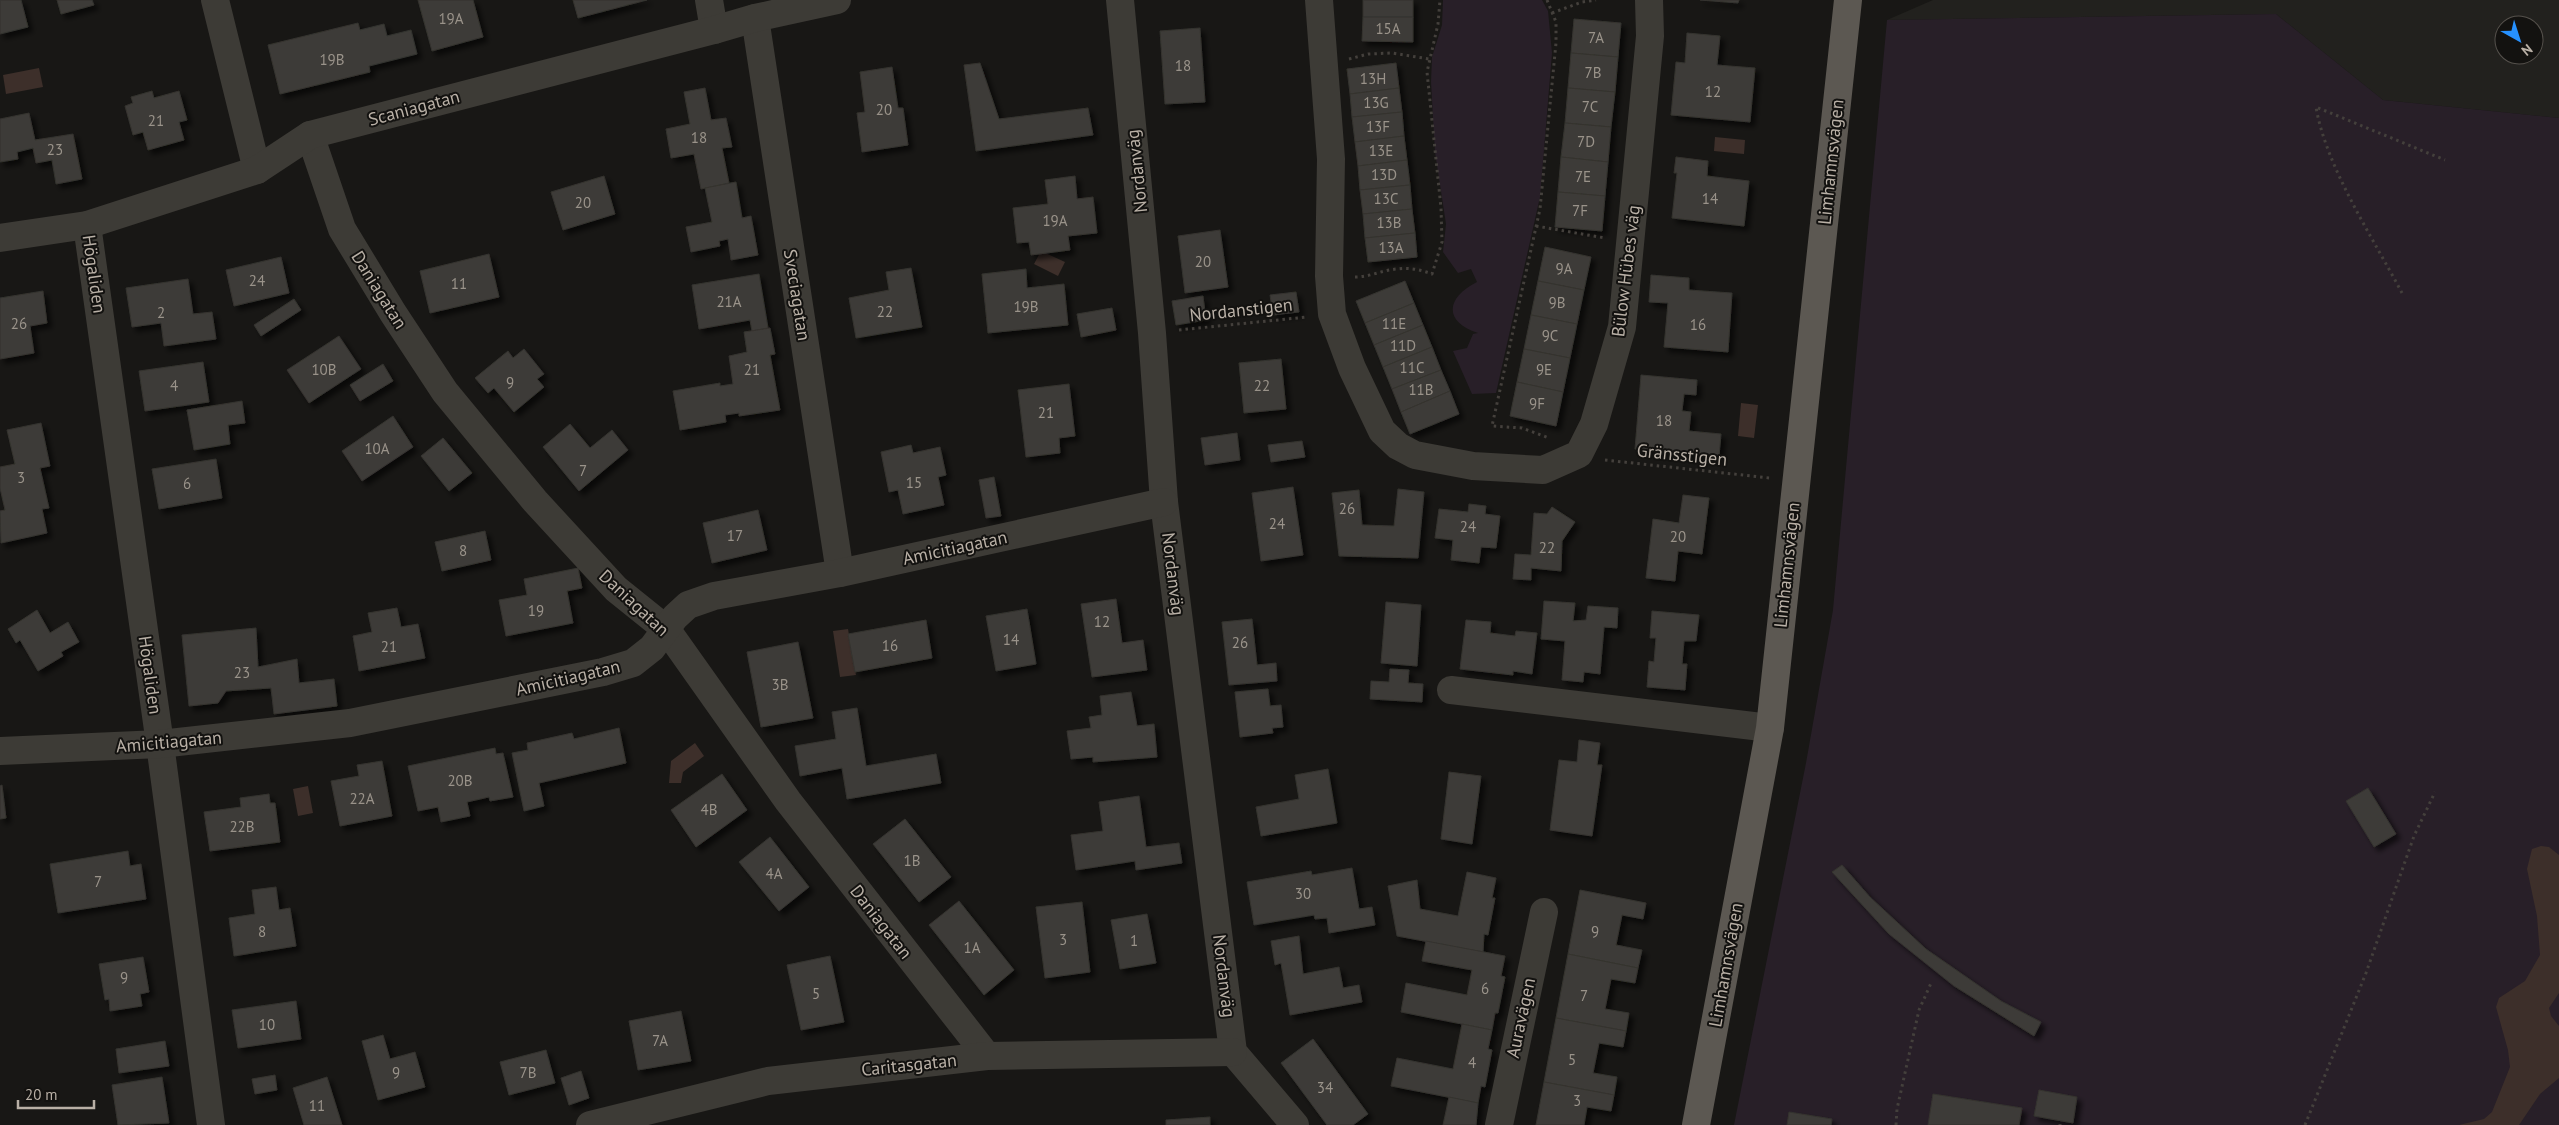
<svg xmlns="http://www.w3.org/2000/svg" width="2559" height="1125" font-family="'PT Sans',sans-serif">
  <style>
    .built { fill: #22211e; fill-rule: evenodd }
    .green { fill: #281f28 }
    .water { fill: #3d2f2a }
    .building { fill: #3d3b37; stroke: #34332f; filter: url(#shadow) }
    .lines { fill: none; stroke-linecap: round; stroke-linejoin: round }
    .path { stroke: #44403c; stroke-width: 3; stroke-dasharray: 2.5 4; stroke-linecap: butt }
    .minor { stroke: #3d3b36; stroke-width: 28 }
    .major { stroke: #5c5852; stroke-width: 28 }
    .labels { text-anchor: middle; stroke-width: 4; stroke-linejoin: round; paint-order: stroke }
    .number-label { font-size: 15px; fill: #9a938a }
    .street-label { font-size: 18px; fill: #b9b0a6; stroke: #131210 }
  </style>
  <defs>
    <filter id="shadow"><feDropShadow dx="4.5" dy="4.5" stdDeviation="2.5" flood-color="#0009"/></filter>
  </defs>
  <rect width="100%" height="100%" fill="#181715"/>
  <path class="built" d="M1933 0H2559V118L2383 100 2276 14 1887 20ZM2504 25H2534V55H2504Z"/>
  <g class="green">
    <path d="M1443 0H1542L1548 11 1552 53 1540 197 1496 393 1472 394 1453 351 1467 348 1473 334 1478 333C1442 321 1447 297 1477 282L1471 269 1458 273 1443 252 1446 224 1435 152 1431 82 1432 57 1442 25Z"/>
    <polygon points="2276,14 2383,100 2559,118 2559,1125 1734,1125 1806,763 1833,610 1887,20"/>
  </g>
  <g class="water">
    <polygon points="39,68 43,87 6,94 3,75"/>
    <polygon points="1715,137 1745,140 1744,154 1714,151"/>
    <polygon points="1041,251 1065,262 1058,276 1034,264"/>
    <polygon points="1741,403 1758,405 1754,438 1738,436"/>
    <polygon points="848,629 856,675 840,677 833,631"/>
    <polygon points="695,743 704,756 683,772 681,783 669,783 671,761"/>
    <polygon points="308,786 313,813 298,816 293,789"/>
    <polygon points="2541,846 2549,847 2559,855 2559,993 2549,1008 2551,1016 2559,1026 2559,1078 2540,1094 2519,1125 2459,1125 2484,1119 2492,1112 2510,1067 2508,1050 2496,1007 2499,998 2525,981 2540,955 2537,916 2527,869 2532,849"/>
  </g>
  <g class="building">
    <polygon points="0,0 21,0 28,27 0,34"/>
    <polygon points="57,0 92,0 94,5 61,14"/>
    <polygon points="418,0 473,0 483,37 432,51"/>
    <polygon points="573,0 647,0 578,18"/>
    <rect x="1363" y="0" width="50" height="17"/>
    <polygon points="1700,0 1739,0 1738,3"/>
    <polygon points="1363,17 1413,17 1413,42 1362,41"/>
    <polygon points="1574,19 1621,23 1618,57 1571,53"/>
    <polygon points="358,23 360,30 384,24 387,36 411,30 417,54 369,66 370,72 280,94 268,45"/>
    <polygon points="1200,28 1205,102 1165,104 1160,31"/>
    <polygon points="1687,33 1720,36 1717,65 1755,68 1750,122 1671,115 1676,62 1685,63"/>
    <polygon points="1571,53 1618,57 1615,92 1568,88"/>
    <polygon points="980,63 999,119 1088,108 1093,135 976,151 964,65"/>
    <polygon points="1396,63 1399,88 1350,94 1347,69"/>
    <polygon points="892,67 898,108 903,108 908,145 862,152 857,113 865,112 860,72"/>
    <polygon points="705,88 711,120 726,118 732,147 722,148 729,183 701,189 694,154 671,158 666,129 690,124 684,92"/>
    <polygon points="1399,88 1402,112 1352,117 1350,94"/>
    <polygon points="1568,88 1615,92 1611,127 1565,123"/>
    <polygon points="152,91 154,98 179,91 187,120 179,122 184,140 148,150 143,132 133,135 125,106 133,103 131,97"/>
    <polygon points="1402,112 1404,136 1355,142 1352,117"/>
    <polygon points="29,113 35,140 73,134 82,179 56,184 52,160 36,163 33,148 17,152 18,159 0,162 0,119"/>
    <polygon points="1565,123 1611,127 1608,162 1561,157"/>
    <polygon points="1404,136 1407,160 1358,166 1355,142"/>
    <polygon points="1561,157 1608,162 1605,196 1558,192"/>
    <polygon points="1676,157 1708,161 1707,176 1749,181 1744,226 1672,218 1677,173 1674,173"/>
    <polygon points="1407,160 1410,185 1360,190 1358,166"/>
    <polygon points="604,176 615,214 563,230 551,192"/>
    <polygon points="1075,176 1077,199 1093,197 1097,233 1068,236 1070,250 1031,255 1029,242 1017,243 1013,208 1048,204 1045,180"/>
    <polygon points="736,182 742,218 751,216 758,255 731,260 728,239 719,241 720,246 691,252 686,227 712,222 705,188"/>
    <polygon points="1410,185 1412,209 1363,214 1360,190"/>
    <polygon points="1558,192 1605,196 1602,231 1555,227"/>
    <polygon points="1412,209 1415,233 1365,238 1363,214"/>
    <polygon points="1220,230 1228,287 1185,293 1178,236"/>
    <polygon points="1415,233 1417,257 1368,262 1365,238"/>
    <polygon points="1545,247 1591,257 1584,290 1538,281"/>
    <polygon points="489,254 499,297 430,313 420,271"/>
    <polygon points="281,257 289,293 234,306 226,270"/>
    <polygon points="911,268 922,327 856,338 849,298 889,290 886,272"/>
    <polygon points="1026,269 1027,288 1064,284 1068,325 988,333 982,274"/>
    <polygon points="759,274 768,328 752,331 750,320 699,329 692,285"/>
    <polygon points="1651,275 1689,278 1689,290 1732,293 1728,352 1664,347 1668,303 1649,302"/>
    <polygon points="188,279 193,314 212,312 216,339 164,346 161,323 132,327 126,288"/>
    <polygon points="1405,281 1414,303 1365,323 1356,301"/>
    <polygon points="1538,281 1584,290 1577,324 1531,315"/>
    <polygon points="43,291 47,323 30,326 34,353 0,359 0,298"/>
    <polygon points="1296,292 1299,312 1273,315 1270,295"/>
    <polygon points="1203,296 1206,320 1176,325 1172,301"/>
    <polygon points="294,299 301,310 261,336 254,325"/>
    <polygon points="1414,303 1423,325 1374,345 1365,323"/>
    <polygon points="1112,308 1116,330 1081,337 1077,314"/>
    <polygon points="1531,315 1577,324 1570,358 1524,349"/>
    <polygon points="1423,325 1432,347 1383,367 1374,345"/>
    <polygon points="770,328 775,354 770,355 780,410 739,416 739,413 725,415 726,422 680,430 673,391 720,383 720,386 733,384 729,356 747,352 744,332"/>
    <polygon points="339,336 361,369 309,403 287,370"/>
    <polygon points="1432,347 1441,370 1392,389 1383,367"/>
    <polygon points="524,349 544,374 537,379 544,387 514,412 494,388 488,393 475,378 508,351 513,358"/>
    <polygon points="1524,349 1570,358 1563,392 1517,382"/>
    <polygon points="1281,359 1286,409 1244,413 1239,363"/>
    <polygon points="203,362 209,402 145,411 139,371"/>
    <polygon points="383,364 393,381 360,401 350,385"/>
    <polygon points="1441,370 1450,391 1401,412 1392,389"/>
    <polygon points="1641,375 1697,380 1696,395 1684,394 1682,411 1691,412 1689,431 1721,434 1719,456 1635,449"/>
    <polygon points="1517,382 1563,392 1556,426 1510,416"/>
    <polygon points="1069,384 1075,436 1059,438 1060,453 1026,457 1018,390"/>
    <polygon points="1450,391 1459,414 1410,434 1401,412"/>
    <polygon points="242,401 245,423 228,425 230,444 194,450 187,410"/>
    <polygon points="393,416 413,447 362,481 342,451"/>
    <polygon points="41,423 50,466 40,468 49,508 42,509 47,533 1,543 0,511 5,510 0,488 0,467 15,464 7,430"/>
    <polygon points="570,424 590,448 612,430 628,450 579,491 543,447"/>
    <polygon points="1237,433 1240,460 1205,465 1201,438"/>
    <polygon points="443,438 472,473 449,491 421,456"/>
    <polygon points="1302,441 1305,457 1271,462 1268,445"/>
    <polygon points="911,445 913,453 940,447 946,475 938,477 944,505 903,514 898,490 889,492 881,452"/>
    <polygon points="216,459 222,498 159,509 152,469"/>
    <polygon points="994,477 1001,516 986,518 979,480"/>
    <polygon points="1293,487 1303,555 1261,561 1252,493"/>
    <polygon points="1398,489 1424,492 1418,558 1339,556 1332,493 1359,490 1362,525 1394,526"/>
    <polygon points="1683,495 1709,498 1702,554 1678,551 1675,581 1646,578 1653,519 1679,523"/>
    <polygon points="1469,504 1486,506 1485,514 1500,516 1496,548 1481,547 1479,563 1451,560 1453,540 1435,538 1439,509 1468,512"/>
    <polygon points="1552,507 1575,522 1562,541 1561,571 1531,568 1531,580 1513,579 1515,554 1531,555 1534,513 1547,514"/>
    <polygon points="758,510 767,550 712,563 703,523"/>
    <polygon points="485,531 491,560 442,571 435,542"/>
    <polygon points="578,568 582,588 567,591 573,623 506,636 499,600 527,595 524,579"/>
    <polygon points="1116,599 1122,643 1143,640 1147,670 1092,677 1081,604"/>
    <polygon points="1544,601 1575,603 1573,621 1586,620 1588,606 1618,608 1617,628 1604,627 1600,674 1584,672 1583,682 1562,680 1565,641 1541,639"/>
    <polygon points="1386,602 1421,605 1417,666 1381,663"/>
    <polygon points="397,608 401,627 418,624 425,658 359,671 353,636 372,632 368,613"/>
    <polygon points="1027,609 1036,664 996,671 986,616"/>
    <polygon points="37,610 50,633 68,622 79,642 61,652 63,656 38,671 20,640 16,643 8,629"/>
    <polygon points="1652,611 1699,615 1696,641 1684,641 1682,664 1687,664 1685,690 1647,687 1649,661 1654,662 1656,638 1650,638"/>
    <polygon points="1252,619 1257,665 1276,663 1277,681 1229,685 1222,622"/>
    <polygon points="926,620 932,658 855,672 848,634"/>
    <polygon points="1466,620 1491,622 1490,633 1515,636 1516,631 1537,633 1532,674 1513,671 1513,675 1460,669"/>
    <polygon points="256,628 258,667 297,659 299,683 334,679 337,706 274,714 271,688 226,691 218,703 189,706 182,635"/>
    <polygon points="798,642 813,718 761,727 747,652"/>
    <polygon points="1390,669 1409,670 1408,683 1423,684 1422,702 1370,699 1371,681 1389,682"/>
    <polygon points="1268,689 1270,706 1281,705 1283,727 1272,728 1273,733 1240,737 1235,692"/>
    <polygon points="1131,692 1137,726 1154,724 1157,757 1093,762 1093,757 1071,759 1067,731 1091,728 1089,717 1102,715 1100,696"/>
    <polygon points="857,708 866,766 936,754 941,783 847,799 842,768 800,776 795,746 836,739 832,712"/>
    <polygon points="619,728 626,763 539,783 544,806 524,811 512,753 528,750 527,743 572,733 574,739"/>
    <polygon points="1579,740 1600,743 1597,765 1602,765 1592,836 1550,830 1559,760 1577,762"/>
    <polygon points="495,748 496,754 503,753 513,797 490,801 489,797 467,802 470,816 441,822 438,807 418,811 408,766"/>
    <polygon points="382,761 392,816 340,826 331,781 359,776 357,765"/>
    <polygon points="1328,769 1337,823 1261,836 1256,807 1299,799 1295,775"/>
    <polygon points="1449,772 1481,776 1472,844 1441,839"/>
    <polygon points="722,774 747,810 696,847 671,810"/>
    <polygon points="2,785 6,818 0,819 0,786"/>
    <polygon points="2368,788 2396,834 2374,847 2346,801"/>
    <polygon points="269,794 270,803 275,803 280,842 210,851 204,812 241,807 240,798"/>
    <polygon points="1139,796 1146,847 1179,843 1182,863 1136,870 1135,861 1076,870 1071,835 1103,831 1099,802"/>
    <polygon points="905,819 951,877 919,902 873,844"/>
    <polygon points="770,837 809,887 779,911 739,862"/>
    <polygon points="128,851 130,866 141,864 146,899 58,913 50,864"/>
    <polygon points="1842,865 1870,897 1926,949 2001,1001 2041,1022 2034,1036 1954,986 1889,934 1832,872"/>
    <polygon points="1352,868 1359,909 1372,907 1375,925 1329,933 1327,918 1315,919 1314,915 1254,925 1247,882 1311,871 1312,875"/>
    <polygon points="1467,872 1496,878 1492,898 1495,898 1488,935 1484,934 1483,952 1397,936 1388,886 1417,880 1420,909 1458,916"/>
    <polygon points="276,887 279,910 290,908 296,946 234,956 229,918 255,914 252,890"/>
    <polygon points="1580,890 1646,903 1643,919 1622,915 1616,945 1642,950 1638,968 1568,954"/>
    <polygon points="959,901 1014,970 984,995 929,925"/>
    <polygon points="1082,902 1090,972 1045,978 1036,907"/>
    <polygon points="1147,914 1156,963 1120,969 1111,920"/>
    <polygon points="1299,936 1303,974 1339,967 1343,988 1359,985 1362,1002 1290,1015 1281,963 1275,965 1271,941"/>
    <polygon points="1426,941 1505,956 1501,976 1505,977 1498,1013 1495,1013 1492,1030 1401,1012 1406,983 1467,995 1472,970 1422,961"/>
    <polygon points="1568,954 1638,968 1635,983 1611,979 1605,1009 1629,1013 1626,1031 1556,1018"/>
    <polygon points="830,956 844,1022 801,1030 787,965"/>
    <polygon points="143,957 149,992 140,994 142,1006 110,1011 109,999 105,1000 99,964"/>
    <polygon points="296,1001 301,1039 238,1048 232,1010"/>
    <polygon points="681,1011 691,1061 638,1070 629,1021"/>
    <polygon points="1556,1018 1626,1031 1623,1047 1599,1043 1593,1073 1617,1077 1614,1095 1544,1082"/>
    <polygon points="1462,1024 1492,1030 1488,1049 1492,1050 1485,1087 1481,1086 1478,1103 1391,1086 1397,1058 1453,1069"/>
    <polygon points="383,1035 390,1059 415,1052 425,1087 378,1100 362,1041"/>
    <polygon points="1313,1039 1368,1114 1353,1125 1327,1125 1281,1063"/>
    <polygon points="165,1041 169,1066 119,1073 116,1049"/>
    <polygon points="546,1050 555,1083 509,1095 500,1062"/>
    <polygon points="581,1071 589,1098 569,1105 561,1078"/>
    <polygon points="275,1075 277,1090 255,1094 252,1079"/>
    <polygon points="162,1077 169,1123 118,1125 112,1085"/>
    <polygon points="327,1077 342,1125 304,1125 293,1088"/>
    <polygon points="1544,1082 1614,1095 1611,1111 1587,1107 1584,1125 1536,1125"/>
    <polygon points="2039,1090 2077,1097 2073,1123 2034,1116"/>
    <polygon points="1933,1094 2022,1108 2019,1125 1928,1125"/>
    <polygon points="1449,1097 1478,1103 1476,1125 1443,1125"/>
    <polygon points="1789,1112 1832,1119 1831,1125 1787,1125"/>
    <polygon points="1210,1117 1210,1125 1166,1125 1166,1120"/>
  </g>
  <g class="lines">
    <g class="path">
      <polyline points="1547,0 1556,22 1556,43 1540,209 1492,426 1522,428 1549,438"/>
      <polyline points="1552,13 1582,2 1596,0"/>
      <polyline points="1349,59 1368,54 1392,53 1429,59"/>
      <polyline points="1536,226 1605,238"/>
      <path d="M1355 277C1370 277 1382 270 1397 269 1409 267 1421 270 1432 274L1442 242 1441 208 1427 72 1438 24 1440 0"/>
      <path d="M2402 293C2373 238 2326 167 2316 107L2445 160"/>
      <polyline points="1179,330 1307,317"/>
      <polyline points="1605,460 1770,478"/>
      <polyline points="1896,1125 1897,1109 1919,1010 1932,981"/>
      <polyline points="2060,1125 2060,1124"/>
      <polyline points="2305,1125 2366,973 2414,836 2435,792"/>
    </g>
    <g class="minor">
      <polyline points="215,0 257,170"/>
      <polyline points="709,0 714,30"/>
      <polyline points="1120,0 1152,333 1164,502 1233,1052 1295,1125"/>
      <polyline points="1319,0 1331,159 1329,276 1332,314 1352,368 1382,431 1398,446 1415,455 1473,466 1543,470 1579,454 1594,424 1622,327 1650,36 1649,0"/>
      <polyline points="755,18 840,573"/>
      <polyline points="310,135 342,229 393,313 445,392 535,501 616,589 667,630 788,801 987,1056"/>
      <polyline points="87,225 160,744 211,1125"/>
      <polyline points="0,238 87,225 257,170 310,135 714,30 755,18 837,0"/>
      <polyline points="1451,690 1770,728"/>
      <polyline points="0,751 160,744 350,723 603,672 633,663 652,648 675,617 688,605 714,596 840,573 1164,502"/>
      <polyline points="590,1125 768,1081 987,1056 1233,1052"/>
      <polyline points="1499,1125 1544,912"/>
    </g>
    <polyline class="major" points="1696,1125 1770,728 1848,0"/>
  </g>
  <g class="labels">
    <g class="number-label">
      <text x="451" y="24">19A</text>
      <text x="1388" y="34">15A</text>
      <text x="1596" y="43">7A</text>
      <text x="332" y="65">19B</text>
      <text x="1183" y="71">18</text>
      <text x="1593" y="78">7B</text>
      <text x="1373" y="84">13H</text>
      <text x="1713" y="97">12</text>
      <text x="1376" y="108">13G</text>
      <text x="1590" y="112">7C</text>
      <text x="884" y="115">20</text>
      <text x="156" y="126">21</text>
      <text x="1378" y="132">13F</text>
      <text x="699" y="143">18</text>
      <text x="1586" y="147">7D</text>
      <text x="55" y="155">23</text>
      <text x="1381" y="156">13E</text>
      <text x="1384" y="180">13D</text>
      <text x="1583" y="182">7E</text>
      <text x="1386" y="204">13C</text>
      <text x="1710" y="204">14</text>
      <text x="583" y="208">20</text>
      <text x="1580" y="216">7F</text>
      <text x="1055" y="226">19A</text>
      <text x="1389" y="228">13B</text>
      <text x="1391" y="253">13A</text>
      <text x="1203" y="267">20</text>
      <text x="1564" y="274">9A</text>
      <text x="257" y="286">24</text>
      <text x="459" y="289">11</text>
      <text x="729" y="307">21A</text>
      <text x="1557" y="308">9B</text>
      <text x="1026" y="312">19B</text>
      <text x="885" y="317">22</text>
      <text x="161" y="318">2</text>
      <text x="19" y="329">26</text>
      <text x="1394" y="329">11E</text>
      <text x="1698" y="330">16</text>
      <text x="1550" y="341">9C</text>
      <text x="1403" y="351">11D</text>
      <text x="1412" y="373">11C</text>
      <text x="324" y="375">10B</text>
      <text x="752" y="375">21</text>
      <text x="1544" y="375">9E</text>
      <text x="510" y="388">9</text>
      <text x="174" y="391">4</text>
      <text x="1262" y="391">22</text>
      <text x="1421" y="395">11B</text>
      <text x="1537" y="409">9F</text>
      <text x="1046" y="418">21</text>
      <text x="1664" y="426">18</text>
      <text x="377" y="454">10A</text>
      <text x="583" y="476">7</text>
      <text x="21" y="483">3</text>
      <text x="914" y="488">15</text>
      <text x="187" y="489">6</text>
      <text x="1347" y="514">26</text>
      <text x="1277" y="529">24</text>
      <text x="1468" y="532">24</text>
      <text x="735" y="541">17</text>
      <text x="1678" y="542">20</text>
      <text x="1547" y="553">22</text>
      <text x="463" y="556">8</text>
      <text x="536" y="616">19</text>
      <text x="1102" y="627">12</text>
      <text x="1011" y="645">14</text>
      <text x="1240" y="648">26</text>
      <text x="890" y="651">16</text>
      <text x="389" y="652">21</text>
      <text x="242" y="678">23</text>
      <text x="780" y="690">3B</text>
      <text x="460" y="786">20B</text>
      <text x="362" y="804">22A</text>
      <text x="709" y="815">4B</text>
      <text x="242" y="832">22B</text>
      <text x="912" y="866">1B</text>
      <text x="774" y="879">4A</text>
      <text x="98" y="887">7</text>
      <text x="1303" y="899">30</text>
      <text x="262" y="937">8</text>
      <text x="1595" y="937">9</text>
      <text x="1063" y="945">3</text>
      <text x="1134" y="946">1</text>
      <text x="972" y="953">1A</text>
      <text x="124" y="983">9</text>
      <text x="1485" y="994">6</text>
      <text x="816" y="999">5</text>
      <text x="1584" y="1001">7</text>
      <text x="267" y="1030">10</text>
      <text x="660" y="1046">7A</text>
      <text x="1572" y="1065">5</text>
      <text x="1472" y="1068">4</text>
      <text x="396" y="1078">9</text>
      <text x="528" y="1078">7B</text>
      <text x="1325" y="1093">34</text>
      <text x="1577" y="1106">3</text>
      <text x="317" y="1111">11</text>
    </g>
    <g class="street-label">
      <text transform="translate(414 108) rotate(-15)" y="6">Scaniagatan</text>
      <text transform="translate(1831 162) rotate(-84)" y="6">Limhamnsvägen</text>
      <text transform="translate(1137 171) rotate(-96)" y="6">Nordanväg</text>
      <text transform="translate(1626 271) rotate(-83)" y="6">Bülow Hübes väg</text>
      <text transform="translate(94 274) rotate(82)" y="6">Högaliden</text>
      <text transform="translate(379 290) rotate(58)" y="6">Daniagatan</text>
      <text transform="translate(797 295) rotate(81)" y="6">Sveciagatan</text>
      <text transform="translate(1241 310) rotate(-6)" y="6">Nordanstigen</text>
      <text transform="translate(1682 455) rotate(6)" y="6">Gränsstigen</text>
      <text transform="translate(955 548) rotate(-12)" y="6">Amicitiagatan</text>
      <text transform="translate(1787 565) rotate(-84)" y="6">Limhamnsvägen</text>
      <text transform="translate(1173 574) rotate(83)" y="6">Nordanväg</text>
      <text transform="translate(634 603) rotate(43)" y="6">Daniagatan</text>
      <text transform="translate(150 675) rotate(82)" y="6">Högaliden</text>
      <text transform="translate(568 678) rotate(-13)" y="6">Amicitiagatan</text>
      <text transform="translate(169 742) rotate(-5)" y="6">Amicitiagatan</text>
      <text transform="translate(881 922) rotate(52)" y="6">Daniagatan</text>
      <text transform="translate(1726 965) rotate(-80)" y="6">Limhamnsvägen</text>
      <text transform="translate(1224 976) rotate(83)" y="6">Nordanväg</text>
      <text transform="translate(1521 1018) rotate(-78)" y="6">Auravägen</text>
      <text transform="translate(909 1065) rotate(-6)" y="6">Caritasgatan</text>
    </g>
  </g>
  <g transform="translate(2519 40) rotate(141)"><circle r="24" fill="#131210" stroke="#55514c"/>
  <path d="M0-4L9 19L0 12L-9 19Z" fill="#2691ff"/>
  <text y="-8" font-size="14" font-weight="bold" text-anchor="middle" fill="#b9b0a6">N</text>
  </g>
  <path d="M18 1100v8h76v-8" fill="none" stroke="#b9b0a6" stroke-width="2.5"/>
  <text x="25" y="1100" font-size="15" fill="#b9b0a6" stroke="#131210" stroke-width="4" paint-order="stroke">20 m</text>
</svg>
